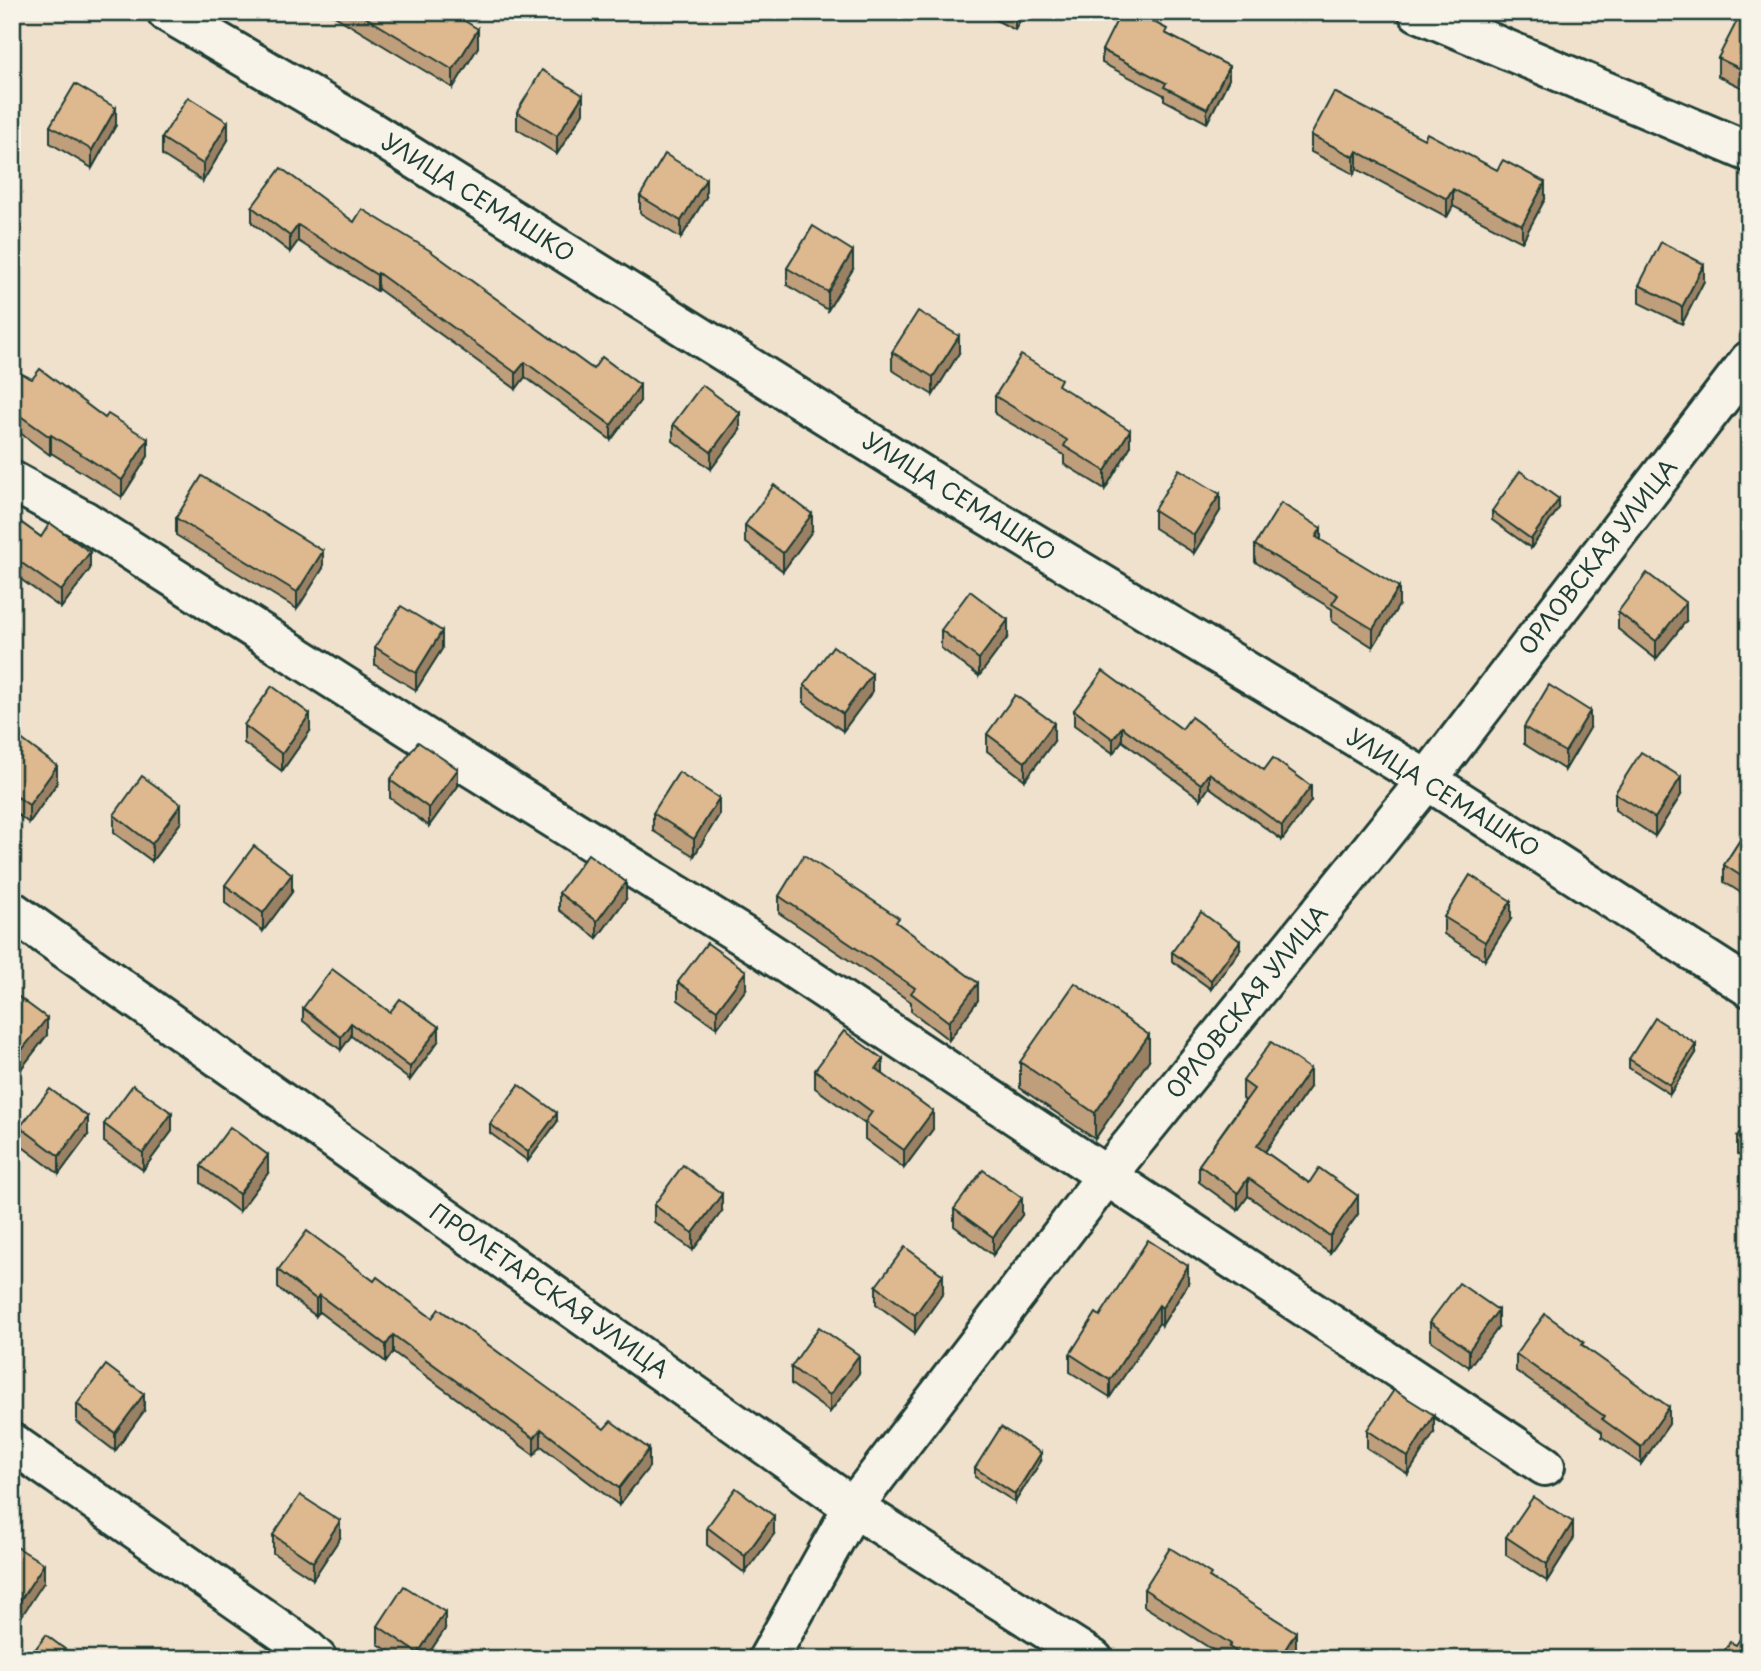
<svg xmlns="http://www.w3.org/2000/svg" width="1761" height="1671" font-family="'Playpen Sans',sans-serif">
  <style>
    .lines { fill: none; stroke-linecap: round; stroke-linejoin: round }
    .minor-casing { stroke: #1f3d34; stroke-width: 44 }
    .minor { stroke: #f7f3e8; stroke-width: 38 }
    .wall { fill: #bf9e7b; stroke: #1f3d34; stroke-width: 2 }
    .shaded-wall { fill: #9b8164; stroke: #1f3d34; stroke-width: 2 }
    .building { fill: #deb88f; stroke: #1f3d34; stroke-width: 2 }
    .labels { text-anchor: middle; stroke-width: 5; stroke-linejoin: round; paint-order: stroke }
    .street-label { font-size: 23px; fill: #1f3d34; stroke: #f7f3e8 }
  </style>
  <rect width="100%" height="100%" fill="#f0e1cd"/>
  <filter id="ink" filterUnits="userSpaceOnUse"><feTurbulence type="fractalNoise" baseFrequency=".0143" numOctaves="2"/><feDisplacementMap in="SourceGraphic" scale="14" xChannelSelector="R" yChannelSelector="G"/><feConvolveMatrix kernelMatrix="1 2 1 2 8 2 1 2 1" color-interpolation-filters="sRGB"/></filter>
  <g filter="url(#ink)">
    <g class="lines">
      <g class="minor-casing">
        <g id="minor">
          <polyline points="167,12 372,132 954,495 1427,780 1749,987"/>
          <polyline points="1418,12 1749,152"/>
          <polyline points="12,481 85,521 471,767 758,945 1545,1466"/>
          <polyline points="12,911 853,1507 1093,1659"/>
          <polyline points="12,1443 303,1646 317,1659"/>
          <polyline points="768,1659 853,1507 1107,1175 1427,780 1749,361"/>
        </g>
      </g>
      <use href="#minor" class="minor"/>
    </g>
    <g class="wall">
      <polygon points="328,12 450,12 478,47 453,88"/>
      <polygon points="980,12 1024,12 1015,30"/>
      <polygon points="1749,19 1749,91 1718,76 1718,58"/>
      <polygon points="1167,34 1229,79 1207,123 1164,100 1164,95 1102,63 1102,50"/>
      <polygon points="517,112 583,113 557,154 517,129"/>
      <polygon points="116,125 92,168 50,143 50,126"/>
      <polygon points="1311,135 1424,139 1545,199 1522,242 1453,206 1447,217 1357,169 1354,174 1311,152"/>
      <polygon points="162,138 228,140 203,181 162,155"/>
      <polygon points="640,196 706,197 681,238 640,213"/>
      <polygon points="252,207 354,222 593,369 640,401 611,440 525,377 516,389 378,289 377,291 298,241 290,252 252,223"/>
      <polygon points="787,268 853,269 828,310 787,285"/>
      <polygon points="1704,281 1682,324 1639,303 1639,285"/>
      <polygon points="892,352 959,353 933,395 892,370"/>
      <polygon points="12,369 148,456 122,497 51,453 50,455 12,427"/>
      <polygon points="1061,387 1130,447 1105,489 1064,464 1064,455 995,414 995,396"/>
      <polygon points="673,424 740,430 711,469 673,441"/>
      <polygon points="1559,508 1531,548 1492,520 1492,511"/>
      <polygon points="1154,510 1220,511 1194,553 1154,528"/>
      <polygon points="12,516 41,537 90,569 61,608 12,573"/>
      <polygon points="176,518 323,568 297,609 176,535"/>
      <polygon points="745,525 812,531 783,571 745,542"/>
      <polygon points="1321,540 1399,605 1373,647 1332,621 1332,609 1255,562 1255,545"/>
      <polygon points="1618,612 1686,621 1656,659 1618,629"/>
      <polygon points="941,630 1008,637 979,676 941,648"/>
      <polygon points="375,647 442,649 416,690 375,665"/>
      <polygon points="804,685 872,692 843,731 804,703"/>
      <polygon points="1074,710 1182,729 1264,770 1311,801 1282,840 1209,787 1201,799 1122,741 1113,753 1074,725"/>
      <polygon points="12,716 13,733 57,783 29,823 12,810"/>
      <polygon points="244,725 310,731 282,771 244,743"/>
      <polygon points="1524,727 1590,728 1565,770 1524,744"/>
      <polygon points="987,734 1054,741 1025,780 987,751"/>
      <polygon points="390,780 458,786 429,826 390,798"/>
      <polygon points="1615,793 1681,795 1655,836 1615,810"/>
      <polygon points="653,813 719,815 694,856 653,831"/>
      <polygon points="114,815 181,822 152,861 114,833"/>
      <polygon points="1749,826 1749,898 1724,882 1724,865"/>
      <polygon points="225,885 292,892 263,931 225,903"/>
      <polygon points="559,893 626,899 597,938 559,910"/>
      <polygon points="779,896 899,925 978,1000 949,1040 911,1011 911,1002 779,913"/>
      <polygon points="1444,917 1511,919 1485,960 1444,934"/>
      <polygon points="1240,950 1211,989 1172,961 1172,952"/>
      <polygon points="678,982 746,989 717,1028 678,1000"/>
      <polygon points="12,992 47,1035 17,1074 12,1070"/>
      <polygon points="303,1008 390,1012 439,1040 410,1080 351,1036 341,1050 303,1021"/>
      <polygon points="1696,1053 1670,1094 1629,1068 1629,1059"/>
      <polygon points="1149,1060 1095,1139 1020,1088 1020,1062"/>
      <polygon points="815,1070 883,1074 933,1129 904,1168 865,1139 865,1124 815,1088"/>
      <polygon points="1243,1081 1310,1087 1265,1152 1309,1183 1358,1214 1330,1253 1248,1196 1238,1210 1199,1182 1199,1165 1245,1100 1243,1099"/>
      <polygon points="1749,1119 1749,1161 1737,1154 1737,1136"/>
      <polygon points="557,1122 528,1161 490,1133 490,1124"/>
      <polygon points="104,1124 172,1131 143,1170 104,1142"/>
      <polygon points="20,1127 88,1135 59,1174 20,1145"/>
      <polygon points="201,1166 268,1173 239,1212 201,1183"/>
      <polygon points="654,1205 722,1211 693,1250 654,1222"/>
      <polygon points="954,1209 1022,1215 993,1255 954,1226"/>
      <polygon points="278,1270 374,1281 432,1318 649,1467 619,1505 541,1446 534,1455 393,1352 386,1362 319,1312 316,1316 278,1288"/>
      <polygon points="1188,1284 1162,1325 1159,1323 1110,1397 1070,1372 1070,1354 1100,1316"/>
      <polygon points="876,1286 943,1293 915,1333 876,1304"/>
      <polygon points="1430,1322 1498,1328 1469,1367 1430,1340"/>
      <polygon points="1584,1346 1669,1424 1641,1464 1602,1437 1602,1432 1516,1371 1516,1354"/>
      <polygon points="791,1367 859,1373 830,1412 791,1384"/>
      <polygon points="77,1404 144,1411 115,1451 77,1422"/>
      <polygon points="1367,1430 1434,1433 1408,1474 1367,1448"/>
      <polygon points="1041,1461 1015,1502 975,1477 975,1468"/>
      <polygon points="707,1527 774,1534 745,1573 707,1545"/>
      <polygon points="273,1535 340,1538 313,1579 273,1553"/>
      <polygon points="1506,1537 1573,1540 1547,1581 1506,1555"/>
      <polygon points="1211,1578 1296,1649 1290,1659 1227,1659 1144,1606 1144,1589"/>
      <polygon points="378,1626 445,1629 425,1659 401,1659 378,1644"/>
    </g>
    <g class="shaded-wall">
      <polygon points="1015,12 1024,12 1015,30"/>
      <polygon points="478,29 478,47 453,88 453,70"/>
      <polygon points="1229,66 1229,79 1207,123 1207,109"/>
      <polygon points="583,95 583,113 557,154 557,136"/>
      <polygon points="116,108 116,125 92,168 92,150"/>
      <polygon points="228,122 228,140 203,181 203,164"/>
      <polygon points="1357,151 1357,169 1354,174 1354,157"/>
      <polygon points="706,179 706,197 681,238 681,221"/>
      <polygon points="1545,182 1545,199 1522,242 1522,225"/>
      <polygon points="1453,189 1453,206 1447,217 1447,199"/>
      <polygon points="298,225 298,241 290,252 290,236"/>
      <polygon points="853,251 853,269 828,310 828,292"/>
      <polygon points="1704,264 1704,281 1682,324 1682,307"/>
      <polygon points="378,273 378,289 377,291 377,275"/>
      <polygon points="959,336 959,353 933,395 933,377"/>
      <polygon points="525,362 525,377 516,389 516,373"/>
      <polygon points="640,385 640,401 611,440 611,425"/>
      <polygon points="740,413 740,430 711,469 711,452"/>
      <polygon points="1130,430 1130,447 1105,489 1105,471"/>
      <polygon points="51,435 51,453 50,455 50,437"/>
      <polygon points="148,439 148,456 122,497 122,480"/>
      <polygon points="1220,494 1220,511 1194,553 1194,535"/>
      <polygon points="1559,499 1559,508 1531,548 1531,539"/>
      <polygon points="812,514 812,531 783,571 783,553"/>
      <polygon points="1321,528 1321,546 1316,537"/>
      <polygon points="323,551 323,568 297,609 297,592"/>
      <polygon points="90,552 90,569 61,608 61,591"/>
      <polygon points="1399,587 1399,605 1373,647 1373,629"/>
      <polygon points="1686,603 1686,621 1656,659 1656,641"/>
      <polygon points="1008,620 1008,637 979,676 979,659"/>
      <polygon points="442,631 442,649 416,690 416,673"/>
      <polygon points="872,674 872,692 843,731 843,714"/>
      <polygon points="1590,711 1590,728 1565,770 1565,752"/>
      <polygon points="310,714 310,731 282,771 282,754"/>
      <polygon points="1054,723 1054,741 1025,780 1025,762"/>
      <polygon points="1122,727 1122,741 1113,753 1113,739"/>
      <polygon points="57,766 57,783 29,823 29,805"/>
      <polygon points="458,769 458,786 429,826 429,808"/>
      <polygon points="1209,773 1209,787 1201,799 1201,784"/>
      <polygon points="1681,777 1681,795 1655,836 1655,818"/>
      <polygon points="1311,786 1311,801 1282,840 1282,826"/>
      <polygon points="719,798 719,815 694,856 694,839"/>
      <polygon points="181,804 181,822 152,861 152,844"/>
      <polygon points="292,874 292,892 263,931 263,913"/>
      <polygon points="626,882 626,899 597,938 597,921"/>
      <polygon points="1511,901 1511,919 1485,960 1485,942"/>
      <polygon points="1240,941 1240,950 1211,989 1211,980"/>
      <polygon points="746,971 746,989 717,1028 717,1010"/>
      <polygon points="978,983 978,1000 949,1040 949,1022"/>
      <polygon points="47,1018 47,1035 17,1074 17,1056"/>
      <polygon points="351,1023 351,1036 341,1050 341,1037"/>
      <polygon points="439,1027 439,1040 410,1080 410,1067"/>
      <polygon points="1149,1035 1149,1060 1095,1139 1095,1113"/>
      <polygon points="1696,1044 1696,1053 1670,1094 1670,1085"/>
      <polygon points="883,1059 883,1077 876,1069"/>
      <polygon points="1310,1069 1310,1087 1257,1163 1257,1146"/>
      <polygon points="933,1111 933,1129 904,1168 904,1150"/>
      <polygon points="172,1113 172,1131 143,1170 143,1153"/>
      <polygon points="557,1113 557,1122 528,1161 528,1152"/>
      <polygon points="88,1117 88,1135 59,1174 59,1156"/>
      <polygon points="268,1155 268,1173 239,1212 239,1194"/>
      <polygon points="1248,1178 1248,1196 1238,1210 1238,1193"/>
      <polygon points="722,1194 722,1211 693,1250 693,1233"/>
      <polygon points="1358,1196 1358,1214 1330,1253 1330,1236"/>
      <polygon points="1022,1198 1022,1215 993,1255 993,1237"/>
      <polygon points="1188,1266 1188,1284 1162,1325 1162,1308"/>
      <polygon points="943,1275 943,1293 915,1333 915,1315"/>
      <polygon points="319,1295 319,1312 316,1316 316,1299"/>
      <polygon points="1159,1305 1159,1323 1110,1397 1110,1380"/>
      <polygon points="1498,1310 1498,1328 1469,1367 1469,1350"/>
      <polygon points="393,1335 393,1352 386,1362 386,1345"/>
      <polygon points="859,1355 859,1373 830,1412 830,1395"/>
      <polygon points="144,1394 144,1411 115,1451 115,1433"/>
      <polygon points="1669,1407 1669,1424 1641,1464 1641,1447"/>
      <polygon points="1434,1415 1434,1433 1408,1474 1408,1457"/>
      <polygon points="541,1429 541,1446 534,1455 534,1438"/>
      <polygon points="649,1449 649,1467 619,1505 619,1488"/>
      <polygon points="1041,1453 1041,1461 1015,1502 1015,1494"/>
      <polygon points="774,1516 774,1534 745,1573 745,1556"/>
      <polygon points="340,1521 340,1538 313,1579 313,1562"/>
      <polygon points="1573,1522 1573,1540 1547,1581 1547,1564"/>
      <polygon points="44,1564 44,1582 12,1631 12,1613"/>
      <polygon points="445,1612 445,1629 425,1659 418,1659 418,1653"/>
      <polygon points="1296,1632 1296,1649 1290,1659 1279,1659"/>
    </g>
    <g class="building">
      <polygon points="357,12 450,12 478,29 453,70"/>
      <polygon points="1121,12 1135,12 1167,29 1165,33 1229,66 1207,109 1164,87 1166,83 1102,50"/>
      <polygon points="1740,15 1749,19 1749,73 1718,58"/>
      <polygon points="542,70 583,95 557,136 517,112"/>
      <polygon points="75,84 116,108 92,150 50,126"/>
      <polygon points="1334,92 1424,139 1427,133 1497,170 1503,160 1545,182 1522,225 1453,189 1447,199 1357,151 1354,157 1311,135"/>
      <polygon points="188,97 228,122 203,164 162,138"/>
      <polygon points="665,154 706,179 681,221 640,196"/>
      <polygon points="281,168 354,222 362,209 429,250 593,369 602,357 640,385 611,425 525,362 516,373 378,273 377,275 298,225 290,236 252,207"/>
      <polygon points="813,226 853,251 828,292 787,268"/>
      <polygon points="1661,242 1704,264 1682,307 1639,285"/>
      <polygon points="918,311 959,336 933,377 892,352"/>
      <polygon points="1021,355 1061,379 1058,385 1130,430 1105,471 1064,446 1067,440 995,396"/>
      <polygon points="12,369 32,379 40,369 105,418 108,414 148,439 122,480 51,435 50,437 12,410"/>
      <polygon points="702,385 740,413 711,452 673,424"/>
      <polygon points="1179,469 1220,494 1194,535 1154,510"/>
      <polygon points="1520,471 1559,499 1531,539 1492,511"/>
      <polygon points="202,476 323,551 297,592 176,518"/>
      <polygon points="774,485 812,514 783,553 745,525"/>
      <polygon points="1281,503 1321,528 1316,537 1399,587 1373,629 1332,604 1338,595 1255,545"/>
      <polygon points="12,516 41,537 50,523 90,552 61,591 12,556"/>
      <polygon points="1647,573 1686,603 1656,641 1618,612"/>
      <polygon points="970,591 1008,620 979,659 941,630"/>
      <polygon points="401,606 442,631 416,673 375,647"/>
      <polygon points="833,646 872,674 843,714 804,685"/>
      <polygon points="1103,671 1182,729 1191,717 1264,770 1273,758 1311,786 1282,826 1209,773 1201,784 1122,727 1113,739 1074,710"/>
      <polygon points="1549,685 1590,711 1565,752 1524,727"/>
      <polygon points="272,686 310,714 282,754 244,725"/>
      <polygon points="1015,695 1054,723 1025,762 987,734"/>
      <polygon points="12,732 57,766 29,805 12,793"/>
      <polygon points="418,742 458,769 429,808 390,780"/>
      <polygon points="1641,752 1681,777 1655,818 1615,793"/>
      <polygon points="679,772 719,798 694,839 653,813"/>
      <polygon points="142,776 181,804 152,844 114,815"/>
      <polygon points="1749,826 1749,881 1724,865"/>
      <polygon points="254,846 292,874 263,913 225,885"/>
      <polygon points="588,854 626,882 597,921 559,893"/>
      <polygon points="804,855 899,918 896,922 978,983 949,1022 911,993 915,988 779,896"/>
      <polygon points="1470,875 1511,901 1485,942 1444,917"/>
      <polygon points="1201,912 1240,941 1211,980 1172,952"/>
      <polygon points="707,943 746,971 717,1010 678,982"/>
      <polygon points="332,969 390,1012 400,999 439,1027 410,1067 351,1023 341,1037 303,1008"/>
      <polygon points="1075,983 1149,1035 1095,1113 1020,1062"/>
      <polygon points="12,992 47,1018 17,1056 12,1053"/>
      <polygon points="1655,1018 1696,1044 1670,1085 1629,1059"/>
      <polygon points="844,1031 883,1059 876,1069 933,1111 904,1150 865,1122 872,1112 815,1070"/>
      <polygon points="1271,1042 1310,1069 1257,1146 1309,1183 1319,1168 1358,1196 1330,1236 1248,1178 1238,1193 1199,1165 1254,1089 1243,1081"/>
      <polygon points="133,1085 172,1113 143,1153 104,1124"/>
      <polygon points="519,1085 557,1113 528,1152 490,1124"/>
      <polygon points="50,1089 88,1117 59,1156 20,1127"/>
      <polygon points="1749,1119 1749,1143 1737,1136"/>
      <polygon points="230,1127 268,1155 239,1194 201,1166"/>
      <polygon points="683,1165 722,1194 693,1233 654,1205"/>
      <polygon points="983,1170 1022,1198 993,1237 954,1209"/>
      <polygon points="307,1231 374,1281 377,1277 432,1318 439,1309 604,1429 611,1421 649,1449 619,1488 541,1429 534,1438 393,1335 386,1345 319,1295 316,1299 278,1270"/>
      <polygon points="1148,1240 1188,1266 1162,1308 1159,1305 1110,1380 1070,1354 1096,1313 1100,1316"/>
      <polygon points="905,1247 943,1275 915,1315 876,1286"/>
      <polygon points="1459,1283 1498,1310 1469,1350 1430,1322"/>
      <polygon points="1545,1314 1584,1342 1582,1345 1669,1407 1641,1447 1602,1419 1604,1416 1516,1354"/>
      <polygon points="819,1327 859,1355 830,1395 791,1367"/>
      <polygon points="106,1365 144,1394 115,1433 77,1404"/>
      <polygon points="1394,1390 1434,1415 1408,1457 1367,1430"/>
      <polygon points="1001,1427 1041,1453 1015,1494 975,1468"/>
      <polygon points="736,1488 774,1516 745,1556 707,1527"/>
      <polygon points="300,1495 340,1521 313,1562 273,1535"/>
      <polygon points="1533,1497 1573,1522 1547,1564 1506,1537"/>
      <polygon points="12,1544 44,1564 12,1613"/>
      <polygon points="1170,1548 1211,1574 1209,1577 1296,1632 1279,1659 1247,1659 1229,1647 1231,1644 1144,1589"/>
      <polygon points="404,1586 445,1612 418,1653 378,1626"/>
      <polygon points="1749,1625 1749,1659 1719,1659 1730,1642 1736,1645"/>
      <polygon points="46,1635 78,1659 28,1659"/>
      <polygon points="918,1650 932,1659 912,1659"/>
      <polygon points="649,1651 662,1659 645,1659"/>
    </g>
  </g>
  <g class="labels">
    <g class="street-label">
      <text transform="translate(478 198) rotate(32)" y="8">УЛИЦА СЕМАШКО</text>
      <text transform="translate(959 497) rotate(32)" y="8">УЛИЦА СЕМАШКО</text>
      <text transform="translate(1598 557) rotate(-52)" y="8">ОРЛОВСКАЯ УЛИЦА</text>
      <text transform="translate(1443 793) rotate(32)" y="8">УЛИЦА СЕМАШКО</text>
      <text transform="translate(1247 1002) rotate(-51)" y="8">ОРЛОВСКАЯ УЛИЦА</text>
      <text transform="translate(549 1291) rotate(35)" y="8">ПРОЛЕТАРСКАЯ УЛИЦА</text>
    </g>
  </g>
  <rect width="1761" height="1671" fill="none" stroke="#f7f3e8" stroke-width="42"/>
  <rect x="21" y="21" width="1719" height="1629" fill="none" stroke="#1f3d34" stroke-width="2.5" filter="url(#ink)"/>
</svg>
